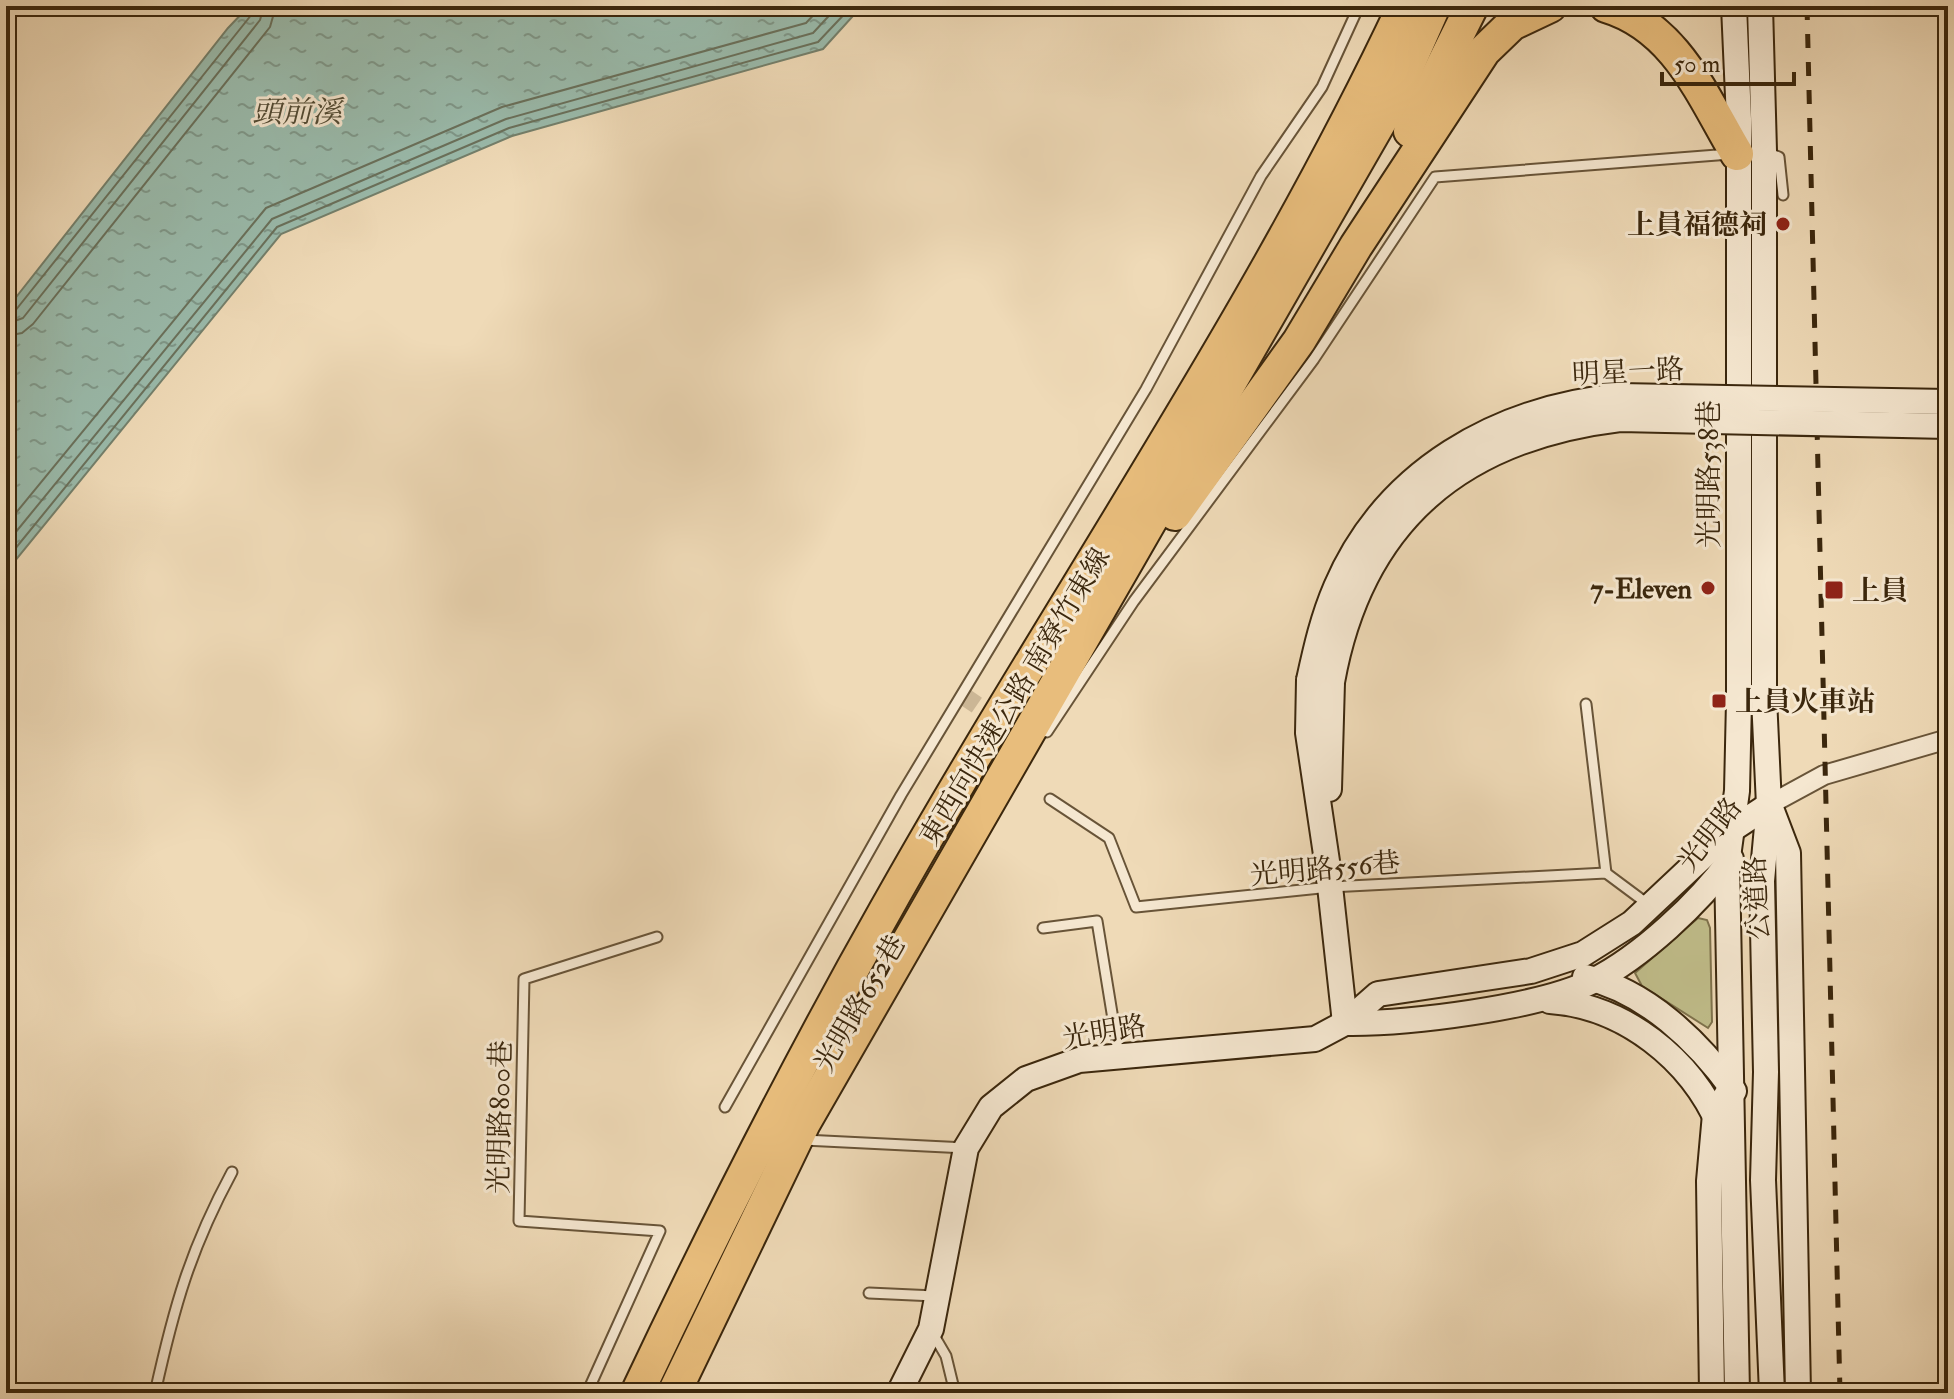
<svg xmlns="http://www.w3.org/2000/svg" width="1954" height="1399" font-family="'IM FELL Double Pica','Noto Serif TC',serif">
  <style>
    .grass { fill: #c0bd8a; stroke: #7e724c; stroke-width: 2 }
    .water { fill: url(#water-ripples); stroke: #74806c; stroke-width: 2 }
    .lines { fill: none; stroke-linecap: round; stroke-linejoin: round }
    .shore { stroke: #6a715c; stroke-width: 2 }
    .street-tunnel { stroke: #cbb695; stroke-width: 18; stroke-dasharray: 18 9; stroke-linecap: butt }
    .lane-casing { stroke: #685438; stroke-width: 13 }
    .street-casing { stroke: #685438; stroke-width: 22 }
    .secondary-casing { stroke: #3b270d; stroke-width: 28 }
    .highway-casing { stroke: #3b270d; stroke-width: 36 }
    .lane { stroke: #f5e7d0; stroke-width: 9 }
    .street { stroke: #f5e7d0; stroke-width: 18 }
    .secondary { stroke: #f5e7d0; stroke-width: 24 }
    .highway { stroke: #e8bd7c; stroke-width: 32 }
    .rail { stroke: #3b270d; stroke-width: 5; stroke-dasharray: 14 14; stroke-linecap: butt }
    .secondary-bridge-casing { stroke: #3b270d; stroke-width: 28; stroke-linecap: butt }
    .secondary-bridge { stroke: #f5e7d0; stroke-width: 24 }
    .poi-dot { fill: #8f2418; stroke: #f5e7d0; stroke-width: 3 }
    .labels { text-anchor: middle; stroke-width: 6; stroke-linejoin: round; paint-order: stroke }
    .poi-label { font-size: 28px; font-weight: bold; fill: #3b270d; stroke: #f5e7d0; text-anchor: end }
    .street-label { font-size: 28px; fill: #3b270d; stroke: #f5e7d0 }
    .water-label { font-size: 30px; font-style: italic; fill: #534c35; stroke: #f5e7d0 }
  </style>
  <defs>
    <pattern id="water-ripples" width="26" height="14" patternUnits="userSpaceOnUse" patternTransform="scale(2)"><rect width="26" height="14" fill="#9abbac"/><path d="M2 4q2-2 4 0t4 0M15 11q2-2 4 0t4 0" fill="none" stroke="#7f988a"/></pattern>
  </defs>
  <rect width="100%" height="100%" fill="#efdab7"/>
  <filter id="stains"><feTurbulence type="fractalNoise" baseFrequency=".0025" numOctaves="4"/><feColorMatrix values="0 0 0 0 .2 0 0 0 0 .09 0 0 0 0 .02 0 0 0 .5 -.17"/></filter>
  <radialGradient id="worn" r=".72"><stop offset=".6" stop-color="#630" stop-opacity="0"/><stop offset="1" stop-color="#630" stop-opacity=".3"/></radialGradient>
  <polygon class="grass" points="1698,918 1707,920 1710,928 1712,1022 1708,1028 1642,986 1635,973"/>
  <polygon class="water" points="249,6 862,6 823,49 512,136 281,234 6,572 6,310 228,28"/>
  <g class="lines">
    <g class="shore">
      <polyline points="6,314 15,311 252,14 254,6"/>
      <polyline points="6,324 23,318 260,20 264,6"/>
      <polyline points="6,336 22,333 33,324 270,27 276,6"/>
      <polyline points="6,525 266,208 502,107 806,23 822,6"/>
      <polyline points="6,544 272,219 506,119 813,33 838,6"/>
      <polyline points="6,560 277,227 509,128 818,42 852,6"/>
    </g>
    <polyline class="street-tunnel" points="962,695 1032,743"/>
    <g class="lane-casing">
      <g id="lane">
        <polyline points="1765,152 1779,157 1783,195"/>
        <polyline points="1586,704 1606,873"/>
        <polyline points="1047,732 1134,601 1314,359 1435,177 1730,154"/>
        <polyline points="1050,799 1109,838 1136,907 1330,887 1606,873 1649,905"/>
        <polyline points="1043,928 1097,921 1119,1056"/>
        <polyline points="725,1107 901,795 1146,389 1261,176 1322,87 1359,6"/>
        <polyline points="804,1140 966,1148"/>
        <polyline points="869,1293 935,1296"/>
        <polyline points="932,1332 946,1356 955,1393"/>
        <path d="M155 1393C174 1307 190 1250 232 1172"/>
        <polyline points="587,1393 660,1231 519,1221 524,979 657,937"/>
      </g>
    </g>
    <g class="street-casing">
      <polyline id="street" points="1769,805 1824,775 1948,739"/>
    </g>
    <g class="secondary-casing">
      <g id="secondary">
        <polyline points="1734,6 1739,119 1739,701 1737,791 1727,864 1737,1393"/>
        <polyline points="1760,6 1764,151 1764,698 1769,805 1762,881 1766,1072 1763,1180 1772,1393"/>
        <polyline points="1309,680 1308,733 1328,868 1345,1023"/>
        <polyline points="1329,789 1332,682"/>
        <polyline points="1772,811 1788,853 1798,1393"/>
        <path d="M1585 977C1646 991 1698 1041 1734 1091"/>
        <path d="M1550 1001C1624 1006 1691 1059 1720 1127"/>
        <path d="M1345 1023C1407 1024 1538 1008 1593 981 1641 957 1699 903 1731 859"/>
        <polyline points="899,1393 931,1329 966,1148 991,1107 1026,1079 1079,1060 1315,1039 1345,1023 1378,994 1531,971 1583,954 1632,923 1731,830 1769,805"/>
        <polyline points="1712,1393 1709,1181 1715,1114 1731,1087"/>
      </g>
    </g>
    <g class="highway-casing">
      <g id="highway">
        <path d="M1606 6C1676 27 1702 95 1737 154"/>
        <polyline points="1410,131 1472,6"/>
        <polyline points="1175,514 1299,341 1356,246 1484,51 1512,24 1550,6"/>
        <path d="M637 1393C714 1230 796 1068 885 911 1055 608 1256 321 1404 6"/>
        <polyline points="674,1393 804,1123 1393,99 1434,6"/>
      </g>
    </g>
    <use href="#lane" class="lane"/>
    <use href="#street" class="street"/>
    <use href="#secondary" class="secondary"/>
    <use href="#highway" class="highway"/>
    <polyline class="rail" points="1807,6 1840,1393"/>
    <g class="secondary-bridge-casing">
      <g id="secondary-bridge">
        <path d="M1309 680C1316 648 1323 617 1336 587 1386 470 1498 408 1620 396L1948 402"/>
        <path d="M1332 682C1361 521 1461 438 1620 419L1948 426"/>
      </g>
    </g>
    <use href="#secondary-bridge" class="secondary-bridge"/>
  </g>
  <g class="poi-dot">
    <circle cx="1783" cy="224" r="8"/>
    <circle cx="1708" cy="588" r="8"/>
    <rect x="1824" y="580" width="20" height="20" rx="4"/>
    <rect x="1711" y="693" width="16" height="16" rx="4"/>
  </g>
  <g class="labels">
    <g class="poi-label">
      <text x="1767" y="234">上員福德祠</text>
      <text x="1692" y="598">7-Eleven</text>
      <text x="1852" y="600" text-anchor="start">上員</text>
      <text x="1735" y="711" text-anchor="start">上員火車站</text>
    </g>
    <g class="street-label">
      <text transform="translate(1628 371) rotate(-3)" y="10">明星一路</text>
      <text transform="translate(1708 474) rotate(-90)" y="10">光明路538巷</text>
      <text transform="translate(1014 696) rotate(-59)" y="10">東西向快速公路 南寮竹東線</text>
      <text transform="translate(1709 834) rotate(-52)" y="10">光明路</text>
      <text transform="translate(1325 868) rotate(-5)" y="10">光明路556巷</text>
      <text transform="translate(1756 898) rotate(-93)" y="10">公道路</text>
      <text transform="translate(859 1003) rotate(-60)" y="10">光明路652巷</text>
      <text transform="translate(1104 1031) rotate(-9)" y="10">光明路</text>
      <text transform="translate(499 1117) rotate(-89)" y="10">光明路800巷</text>
    </g>
    <g class="water-label">
      <text x="297" y="122">頭前溪</text>
    </g>
  </g>
  <rect width="1954" height="1399" fill="none" stroke="#efdab7" stroke-width="32"/>
  <rect x="8" y="8" width="1938" height="1383" fill="none" stroke="#3b270d" stroke-width="4"/>
  <rect x="16" y="16" width="1922" height="1367" fill="none" stroke="#3b270d" stroke-width="2"/>
  <path d="M1662 72v12h132v-12" fill="none" stroke="#3b270d" stroke-width="4"/>
  <text x="1674" y="72" font-size="24" fill="#3b270d" stroke="#f5e7d0" stroke-width="6" paint-order="stroke">50 m</text>
  <rect width="100%" height="100%" filter="url(#stains)"/>
  <rect width="100%" height="100%" fill="url(#worn)"/>
</svg>
